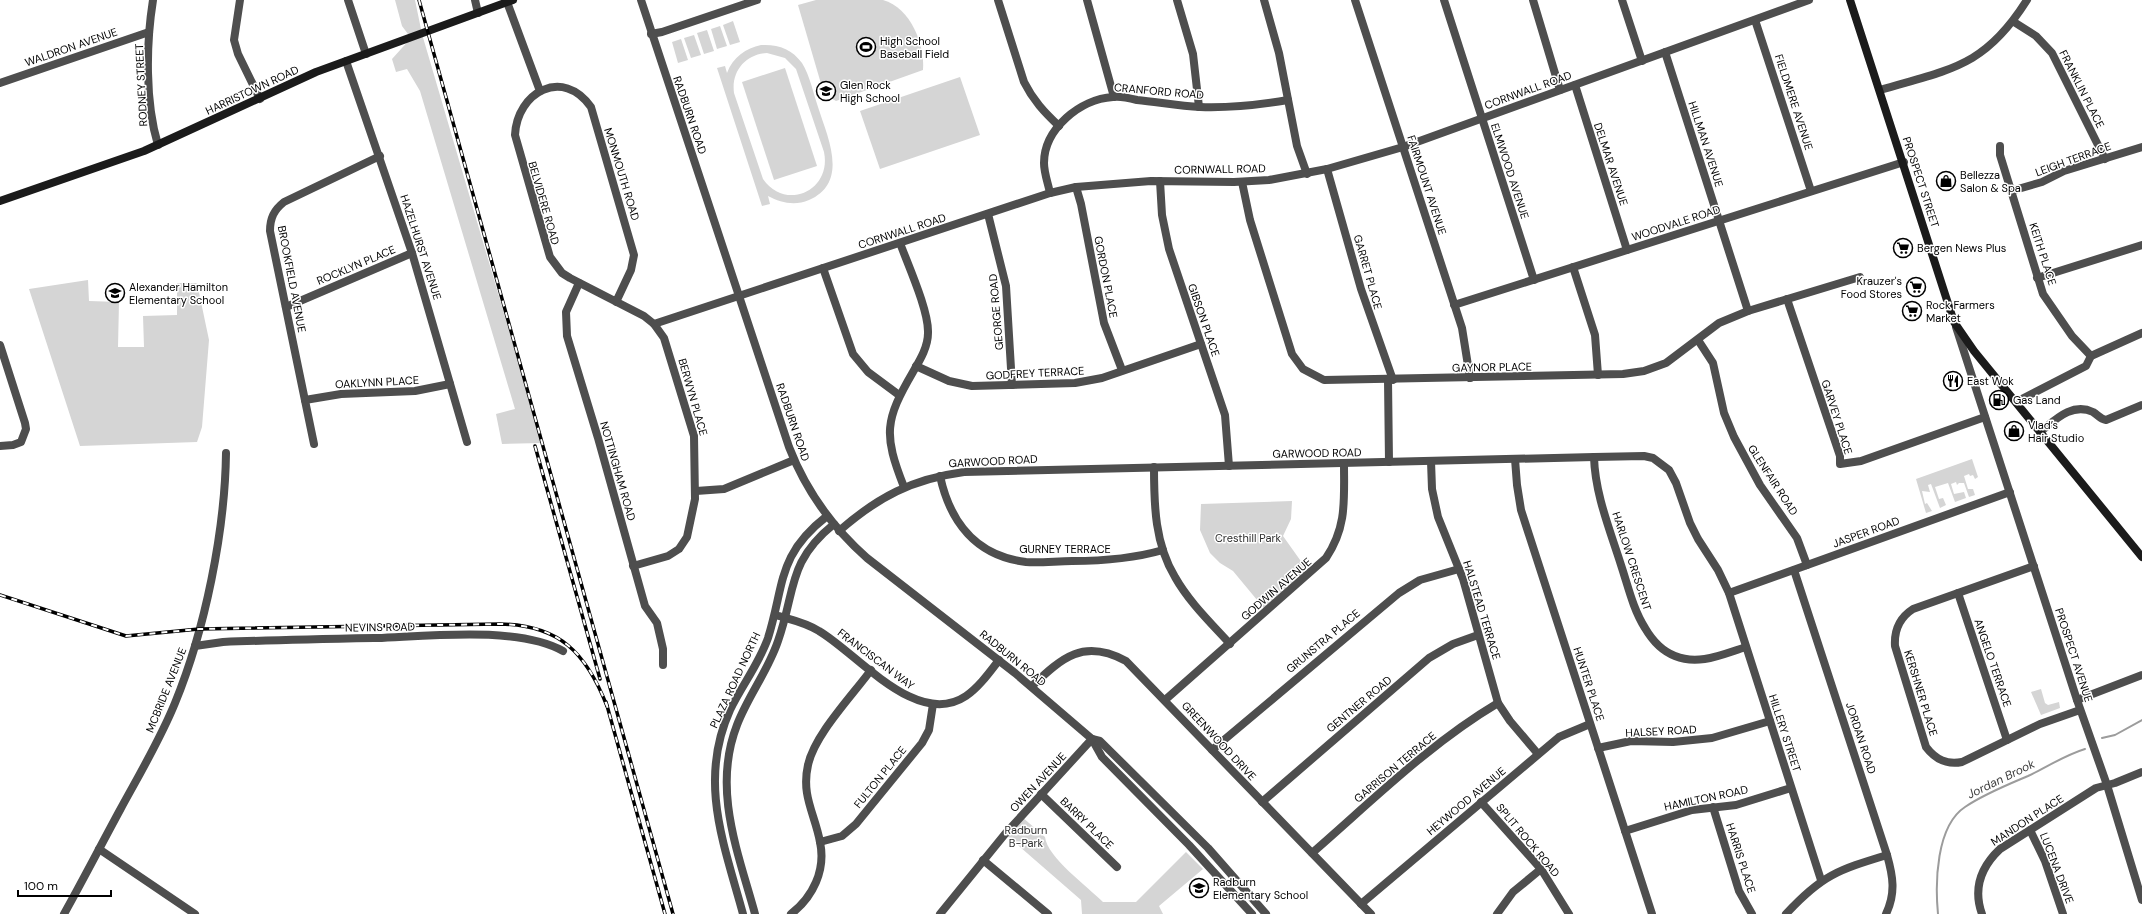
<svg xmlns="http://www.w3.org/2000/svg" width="2142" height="914" font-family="'DM Sans',sans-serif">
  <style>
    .green { fill: #d5d5d5; fill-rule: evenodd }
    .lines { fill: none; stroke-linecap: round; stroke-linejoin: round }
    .stream { stroke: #9c9c9c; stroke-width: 2 }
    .street { stroke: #4e4e4e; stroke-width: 8 }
    .secondary { stroke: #1b1b1b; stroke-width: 8 }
    .rail-casing { stroke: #000; stroke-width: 3.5 }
    .rail { stroke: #fff; stroke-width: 2; stroke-dasharray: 6; stroke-linecap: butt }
    .labels { text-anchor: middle; stroke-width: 3; stroke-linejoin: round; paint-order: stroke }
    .poi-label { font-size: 11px; fill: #000; stroke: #fff; text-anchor: start }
    .street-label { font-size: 11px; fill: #000; stroke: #fff }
    .park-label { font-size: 11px; fill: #2c2c2c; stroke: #fff }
    .water-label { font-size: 12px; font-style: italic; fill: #3d3d3d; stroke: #fff }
  </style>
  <rect width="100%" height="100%" fill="#fff"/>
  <g class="green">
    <polygon points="395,0 415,0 422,34 542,443 502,444 496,414 515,409 420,91 407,69 396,72 392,59 411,38 402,26"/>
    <path d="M816 0C831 0 871 0 883 0 911 8 925 45 923 70L836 101 824 94 798 5Z"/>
    <polygon points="733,21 740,42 730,45 723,25"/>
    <polygon points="720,26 727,46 717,49 711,29"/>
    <polygon points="707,30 714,51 704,54 697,33"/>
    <polygon points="694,35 701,55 691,58 684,38"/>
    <polygon points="681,39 688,60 678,63 672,42"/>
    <path d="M761 45C778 44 792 49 802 63 810 76 813 92 818 107 827 136 850 182 809 200 795 206 781 203 768 196L770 204 762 206 717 68 725 66 727 73C733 57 746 48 761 45ZM767 53 785 58 796 69 824 152C832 190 786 212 763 179L734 93C731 71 746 54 767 53Z"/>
    <polygon points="785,68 817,166 774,180 742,82"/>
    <polygon points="960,77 980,135 880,169 860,111"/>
    <polygon points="88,280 89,301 119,302 118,347 144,347 143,316 177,315 177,283 197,283 209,340 202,427 197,442 80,446 29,289"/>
    <polygon points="1972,459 1978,477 1975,479 1973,475 1970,476 1969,474 1964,476 1968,489 1973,489 1975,495 1969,497 1964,483 1959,483 1957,485 1956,482 1951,484 1954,494 1964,492 1966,498 1955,502 1948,483 1935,487 1939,499 1943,498 1946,505 1940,508 1931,484 1928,485 1930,492 1922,491 1925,504 1927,503 1932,511 1926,513 1916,479"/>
    <polygon points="1292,501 1291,519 1283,536 1310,574 1267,612 1233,571 1220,563 1210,553 1200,530 1201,504"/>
    <polygon points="2041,689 2045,703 2048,705 2059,702 2060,708 2041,715 2031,692"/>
    <path d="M1021 816 1045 837C1047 857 1088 887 1103 902H1136L1186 852 1203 869 1159 906 1163 914H1082L1081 900 1005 834Z"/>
  </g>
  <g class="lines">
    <g class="stream">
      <polyline points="2102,738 2115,735 2142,720"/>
      <path d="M1938 914C1935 883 1936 826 1965 807 1984 794 2007 785 2028 776 2047 767 2065 755 2085 749"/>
    </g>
    <g class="street">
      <path d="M153 0C146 44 145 102 158 145"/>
      <polyline points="240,0 234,40 238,54 260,99"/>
      <polyline points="348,0 366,54"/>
      <polyline points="475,0 478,13"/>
      <path d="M641 0 789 447C806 491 832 527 867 558L1015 673 1092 739 1102 757 1189 845 1252 914"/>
      <path d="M998 0 1024 82C1033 100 1044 112 1059 126"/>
      <polyline points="1087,0 1114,97"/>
      <polyline points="1177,0 1193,54 1199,107"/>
      <polyline points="1264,0 1279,53 1297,146 1307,174"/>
      <polyline points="1355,0 1462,328 1470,378"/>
      <polyline points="1444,0 1534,280"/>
      <polyline points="1533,0 1560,90"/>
      <polyline points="1622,0 1642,61"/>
      <polyline points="507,2 540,91"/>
      <polyline points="1755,20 1811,191"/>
      <polyline points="2014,22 2036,36 2052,53 2105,159"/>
      <polyline points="651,34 662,32 757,0"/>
      <polyline points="1665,52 1748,311"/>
      <polyline points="346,61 412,253 467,442"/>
      <polyline points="0,83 149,32"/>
      <polyline points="1575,85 1627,250"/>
      <path d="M1880 90C1951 69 1985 67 2027 0"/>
      <polyline points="2000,146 2000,155 2043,294 2072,336 2091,356"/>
      <polyline points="1327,169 1361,289 1393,380"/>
      <polyline points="1160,181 1162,215 1169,249 1225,415 1229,466"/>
      <polyline points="1242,182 1250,220 1292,354 1303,369 1324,380 1623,374 1644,371 1666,363 1719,323 1748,311 1860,277"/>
      <polyline points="1076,187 1081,204 1104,323 1122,370"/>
      <polyline points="2011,191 2042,182 2064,171 2142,147"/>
      <path d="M1050 193C1048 183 1044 173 1044 163 1044 129 1080 99 1113 97 1120 96 1129 98 1137 100 1158 102 1179 106 1200 107 1230 108 1259 105 1288 100"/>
      <polyline points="988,214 1006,286 1012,385"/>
      <path d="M900 243C908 265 929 311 928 333 928 347 920 360 913 372 885 420 883 434 904 487"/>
      <polyline points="1573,267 1595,335 1598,375"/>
      <polyline points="823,268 853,354 868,372 899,395"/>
      <polyline points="2037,278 2142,245"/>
      <polyline points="579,283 566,312 567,336 598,438 645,606 657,623 663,649 663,665"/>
      <polyline points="1787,299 1840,456 1840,464 1861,461 1985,417"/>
      <path d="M616 302 631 270 634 255 591 107C563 67 517 92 515 135L550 257 562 273 570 278 644 316 654 324 1050 193 1076 187 1151 181 1234 182 1269 180 1327 169 1403 147 1809 0"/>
      <polyline points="1454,305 1904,162"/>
      <polyline points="286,307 412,253"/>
      <polyline points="1956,327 2077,700 2107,785 2142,900"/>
      <polyline points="1698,340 1713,363 1724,413 1734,437 1760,485 1797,538 1807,565"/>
      <polyline points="0,345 25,423 26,429 21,442 13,445 0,446"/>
      <polyline points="916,366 949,381 972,386 1075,383 1102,378 1201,344"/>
      <polyline points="1388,380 1389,462"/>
      <polyline points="305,400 341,394 415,391 450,384"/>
      <polyline points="2016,402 2086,366 2091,356 2142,333"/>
      <path d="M2040 432C2055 420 2072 402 2093 412 2098 415 2100 419 2106 420L2142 405"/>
      <path d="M314 444 270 231C270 218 274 210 284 202L380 156"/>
      <path d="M1594 457C1595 494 1610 530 1621 565 1628 586 1633 609 1645 628 1652 640 1662 651 1675 656 1699 666 1723 654 1746 647"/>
      <polyline points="1515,459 1517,485 1521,510 1652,914"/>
      <polyline points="1431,461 1432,489 1438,517 1463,579 1498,703 1510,721 1538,754"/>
      <path d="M1154 467C1154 506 1155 544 1175 577 1189 602 1211 623 1230 644"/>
      <path d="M940 476C950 522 976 556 1026 562 1041 563 1057 561 1072 561 1104 561 1132 559 1163 550"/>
      <polyline points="696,491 724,489 794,460"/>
      <path d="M839 531C878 497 912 479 964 472L1594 457 1644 456 1653 458 1669 470 1676 483 1690 523 1698 539 1718 570 1729 593 1821 880"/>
      <polyline points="633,566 668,556 679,549 687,537 695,499 694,436 664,338 654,324"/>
      <path d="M2034 566 1913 609C1899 618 1894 630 1895 646L1926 747C1936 760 1947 765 1962 762L2040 724 2080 710"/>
      <path d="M1794 570 1887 855C1893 876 1896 893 1886 914"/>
      <polyline points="1729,593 2010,492"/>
      <polyline points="1958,593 2007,740"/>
      <path d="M779 616C793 620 807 623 819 631 858 654 917 729 966 696 979 687 989 673 999 660"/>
      <path d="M195 646 223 642C274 640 326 639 377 638 429 636 519 626 563 651"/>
      <path d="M1032 686C1062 658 1083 638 1126 661L1371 914"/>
      <path d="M1165 700 1326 558C1347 527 1344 500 1344 463"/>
      <polyline points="2077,700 2142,675"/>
      <polyline points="1092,739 1100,741 1208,848 1266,914"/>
      <polyline points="1598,748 1631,741 1673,742 1712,738 1770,721"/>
      <polyline points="1212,750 1399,593 1420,580 1459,569"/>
      <polyline points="1041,794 1117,867"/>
      <polyline points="1262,802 1429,658 1453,644 1478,635"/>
      <polyline points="1481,802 1541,869 1569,914"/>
      <polyline points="1713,807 1739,891 1752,914"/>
      <polyline points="2030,830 2045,861 2063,914"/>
      <polyline points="1625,831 1692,810 1736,805 1791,788"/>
      <polyline points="820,842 842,836 856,824 922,743 929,730 933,704"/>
      <polyline points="99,849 195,914"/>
      <path d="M1312 853C1372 801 1429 744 1498 703"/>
      <polyline points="983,860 1048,914"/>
      <polyline points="1361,904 1559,737 1590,724"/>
      <path d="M64 914C83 880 101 845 120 810 139 775 160 740 175 703 205 630 225 531 226 453"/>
      <path d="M743 914C724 844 698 781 730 710 742 685 759 664 768 638 785 583 777 555 827 516"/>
      <path d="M755 914C738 852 712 789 737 725 748 696 768 671 778 641 796 590 787 562 834 524"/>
      <path d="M791 914C813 897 826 870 820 842 815 814 801 796 808 765 815 734 852 696 871 670"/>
      <polyline points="940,914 1005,834 1092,739"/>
      <polyline points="1497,914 1513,892 1541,869"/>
      <path d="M1786 914C1822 875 1838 870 1887 855"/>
      <path d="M1982 914C1973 889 1981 867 2000 849L2096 788 2115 783 2142 772"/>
    </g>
    <g class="secondary">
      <polyline points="1850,0 1954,322 1974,351 2142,557"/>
      <polyline points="0,201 144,151 316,72 513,0"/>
    </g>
    <g class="rail-casing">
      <g id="rail">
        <polyline points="419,0 673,914"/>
        <polyline points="535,446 600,679"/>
        <path d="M0 595 126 636 199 629 500 624C560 625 586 653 607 706"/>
        <polyline points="606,702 665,914"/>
      </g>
    </g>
    <use href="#rail" class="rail"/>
  </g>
  <defs>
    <g id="stadium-ring" transform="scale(1)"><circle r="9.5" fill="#fff" stroke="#000" stroke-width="1.5"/><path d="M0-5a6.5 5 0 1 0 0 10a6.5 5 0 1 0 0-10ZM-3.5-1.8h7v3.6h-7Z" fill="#000"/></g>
    <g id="school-ring" transform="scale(1)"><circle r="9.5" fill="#fff" stroke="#000" stroke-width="1.5"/><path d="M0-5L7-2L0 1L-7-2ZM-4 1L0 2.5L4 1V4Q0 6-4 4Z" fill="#000"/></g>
    <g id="shop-ring" transform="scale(1)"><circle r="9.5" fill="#fff" stroke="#000" stroke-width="1.5"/><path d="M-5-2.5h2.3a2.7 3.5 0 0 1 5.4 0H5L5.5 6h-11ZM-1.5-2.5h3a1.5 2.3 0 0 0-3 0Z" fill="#000"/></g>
    <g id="supermarket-ring" transform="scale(1)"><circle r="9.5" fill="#fff" stroke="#000" stroke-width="1.5"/><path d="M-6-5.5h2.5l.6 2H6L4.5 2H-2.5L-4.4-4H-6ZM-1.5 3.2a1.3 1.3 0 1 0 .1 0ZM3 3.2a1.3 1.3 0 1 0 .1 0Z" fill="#000"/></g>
    <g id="restaurant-ring" transform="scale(1)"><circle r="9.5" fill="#fff" stroke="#000" stroke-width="1.5"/><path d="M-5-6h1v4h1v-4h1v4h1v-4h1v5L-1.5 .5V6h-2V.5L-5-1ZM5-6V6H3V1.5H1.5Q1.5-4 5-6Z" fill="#000"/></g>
    <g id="fuel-ring" transform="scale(1)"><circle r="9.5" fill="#fff" stroke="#000" stroke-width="1.5"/><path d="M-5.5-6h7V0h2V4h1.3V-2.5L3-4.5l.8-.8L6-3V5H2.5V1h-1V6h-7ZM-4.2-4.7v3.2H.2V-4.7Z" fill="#000"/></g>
  </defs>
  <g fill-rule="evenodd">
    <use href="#stadium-ring" x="866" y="47"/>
    <use href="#school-ring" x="826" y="91"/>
    <use href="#shop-ring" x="1946" y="181"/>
    <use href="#supermarket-ring" x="1903" y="248"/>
    <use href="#supermarket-ring" x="1916" y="287"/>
    <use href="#school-ring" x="115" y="293"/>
    <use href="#supermarket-ring" x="1912" y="311"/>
    <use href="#restaurant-ring" x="1953" y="381"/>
    <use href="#fuel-ring" x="1999" y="400"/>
    <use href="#shop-ring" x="2014" y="431"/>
    <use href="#school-ring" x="1199" y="888"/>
  </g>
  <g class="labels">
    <g class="poi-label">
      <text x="880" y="45">High School<tspan x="880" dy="13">Baseball Field</tspan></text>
      <text x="840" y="89">Glen Rock<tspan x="840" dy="13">High School</tspan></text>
      <text x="1960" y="179">Bellezza<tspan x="1960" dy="13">Salon &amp; Spa</tspan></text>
      <text x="1917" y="252">Bergen News Plus</text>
      <text x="1902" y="285" text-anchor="end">Krauzer's<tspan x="1902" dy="13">Food Stores</tspan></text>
      <text x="129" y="291">Alexander Hamilton<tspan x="129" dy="13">Elementary School</tspan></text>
      <text x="1926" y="309">Rock Farmers<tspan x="1926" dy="13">Market</tspan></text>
      <text x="1967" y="385">East Wok</text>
      <text x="2013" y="404">Gas Land</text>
      <text x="2028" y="429">Vlad’s<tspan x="2028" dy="13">Hair Studio</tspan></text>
      <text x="1213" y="886">Radburn<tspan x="1213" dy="13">Elementary School</tspan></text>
    </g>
    <g class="street-label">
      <text transform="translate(71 47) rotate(-19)" y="4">WALDRON AVENUE</text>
      <text transform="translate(141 85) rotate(-93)" y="4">RODNEY STREET</text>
      <text transform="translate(2082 89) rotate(63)" y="4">FRANKLIN PLACE</text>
      <text transform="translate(252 90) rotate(-25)" y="4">HARRISTOWN ROAD</text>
      <text transform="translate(1528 90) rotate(-20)" y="4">CORNWALL ROAD</text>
      <text transform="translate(1159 91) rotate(5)" y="4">CRANFORD ROAD</text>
      <text transform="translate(1794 102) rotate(72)" y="4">FIELDMERE AVENUE</text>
      <text transform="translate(690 115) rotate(71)" y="4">RADBURN ROAD</text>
      <text transform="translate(1706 144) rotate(72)" y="4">HILLMAN AVENUE</text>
      <text transform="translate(2073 159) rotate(-20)" y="4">LEIGH TERRACE</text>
      <text transform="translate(1611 164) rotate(72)" y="4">DELMAR AVENUE</text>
      <text transform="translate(1220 169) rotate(-1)" y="4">CORNWALL ROAD</text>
      <text transform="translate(1510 171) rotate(72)" y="4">ELMWOOD AVENUE</text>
      <text transform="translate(622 174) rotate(73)" y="4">MONMOUTH ROAD</text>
      <text transform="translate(1921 182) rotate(72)" y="4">PROSPECT STREET</text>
      <text transform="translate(1427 185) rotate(72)" y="4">FAIRMOUNT AVENUE</text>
      <text transform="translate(544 203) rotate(74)" y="4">BELVIDERE ROAD</text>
      <text transform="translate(1676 223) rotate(-18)" y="4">WOODVALE ROAD</text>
      <text transform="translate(902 231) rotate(-18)" y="4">CORNWALL ROAD</text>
      <text transform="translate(421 247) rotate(72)" y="4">HAZELHURST AVENUE</text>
      <text transform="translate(2043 254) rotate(72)" y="4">KEITH PLACE</text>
      <text transform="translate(356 265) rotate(-23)" y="4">ROCKLYN PLACE</text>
      <text transform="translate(1368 272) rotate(74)" y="4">GARRET PLACE</text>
      <text transform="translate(1106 277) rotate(79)" y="4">GORDON PLACE</text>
      <text transform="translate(292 279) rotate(79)" y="4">BROOKFIELD AVENUE</text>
      <text transform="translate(996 312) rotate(-95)" y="4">GEORGE ROAD</text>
      <text transform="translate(1204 320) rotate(71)" y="4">GIBSON PLACE</text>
      <text transform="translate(1492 367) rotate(-1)" y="4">GAYNOR PLACE</text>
      <text transform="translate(1035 373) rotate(-3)" y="4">GODFREY TERRACE</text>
      <text transform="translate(377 382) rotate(-3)" y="4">OAKLYNN PLACE</text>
      <text transform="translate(693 397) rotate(74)" y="4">BERWYN PLACE</text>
      <text transform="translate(1837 417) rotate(72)" y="4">GARVEY PLACE</text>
      <text transform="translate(793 422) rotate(71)" y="4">RADBURN ROAD</text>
      <text transform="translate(1317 453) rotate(-1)" y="4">GARWOOD ROAD</text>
      <text transform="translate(993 461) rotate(-3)" y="4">GARWOOD ROAD</text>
      <text transform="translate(618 471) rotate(74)" y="4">NOTTINGHAM ROAD</text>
      <text transform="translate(1773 480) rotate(57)" y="4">GLENFAIR ROAD</text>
      <text transform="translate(1866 532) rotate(-20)" y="4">JASPER ROAD</text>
      <text x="1065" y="553">GURNEY TERRACE</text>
      <text transform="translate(1632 561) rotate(72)" y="4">HARLOW CRESCENT</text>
      <text transform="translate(1276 589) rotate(-41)" y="4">GODWIN AVENUE</text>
      <text transform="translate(1482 610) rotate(73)" y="4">HALSTEAD TERRACE</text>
      <text transform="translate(380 627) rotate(-1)" y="4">NEVINS ROAD</text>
      <text transform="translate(1323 641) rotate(-40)" y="4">GRUNSTRA PLACE</text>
      <text transform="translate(2074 655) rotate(72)" y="4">PROSPECT AVENUE</text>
      <text transform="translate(1013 658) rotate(39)" y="4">RADBURN ROAD</text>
      <text transform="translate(876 659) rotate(37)" y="4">FRANCISCAN WAY</text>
      <text transform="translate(1993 663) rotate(71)" y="4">ANGELO TERRACE</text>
      <text transform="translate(735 680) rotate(-65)" y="4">PLAZA ROAD NORTH</text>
      <text transform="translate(1589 684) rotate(72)" y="4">HUNTER PLACE</text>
      <text transform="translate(166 690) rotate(-68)" y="4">MCBRIDE AVENUE</text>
      <text transform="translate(1921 693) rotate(73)" y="4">KERSHNER PLACE</text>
      <text transform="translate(1359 704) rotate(-40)" y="4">GENTNER ROAD</text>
      <text transform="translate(1661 731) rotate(-3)" y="4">HALSEY ROAD</text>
      <text transform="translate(1785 733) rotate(72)" y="4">HILLERY STREET</text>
      <text transform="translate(1861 738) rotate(72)" y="4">JORDAN ROAD</text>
      <text transform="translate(1219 741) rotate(47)" y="4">GREENWOOD DRIVE</text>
      <text transform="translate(1395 767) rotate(-40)" y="4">GARRISON TERRACE</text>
      <text transform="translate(880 777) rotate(-51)" y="4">FULTON PLACE</text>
      <text transform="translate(1038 782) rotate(-47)" y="4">OWEN AVENUE</text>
      <text transform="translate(1706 798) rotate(-12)" y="4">HAMILTON ROAD</text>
      <text transform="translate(1466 801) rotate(-40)" y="4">HEYWOOD AVENUE</text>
      <text transform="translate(2027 820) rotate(-33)" y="4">MANDON PLACE</text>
      <text transform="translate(1087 823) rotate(44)" y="4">BARRY PLACE</text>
      <text transform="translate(1528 840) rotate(50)" y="4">SPLIT ROCK ROAD</text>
      <text transform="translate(1741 858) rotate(72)" y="4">HARRIS PLACE</text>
      <text transform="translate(2057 868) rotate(69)" y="4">LUCENA DRIVE</text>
    </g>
    <g class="park-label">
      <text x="1248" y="542">Cresthill Park</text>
      <text x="1026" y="834">Radburn<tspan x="1026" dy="13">B-Park</tspan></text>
    </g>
    <g class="water-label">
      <text transform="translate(2001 779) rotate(-26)" y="4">Jordan Brook</text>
    </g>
  </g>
  <path d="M18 890v6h93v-6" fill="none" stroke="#000000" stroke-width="2"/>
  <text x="24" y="890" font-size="12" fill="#000000" stroke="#ffffff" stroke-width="3" paint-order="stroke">100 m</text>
</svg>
